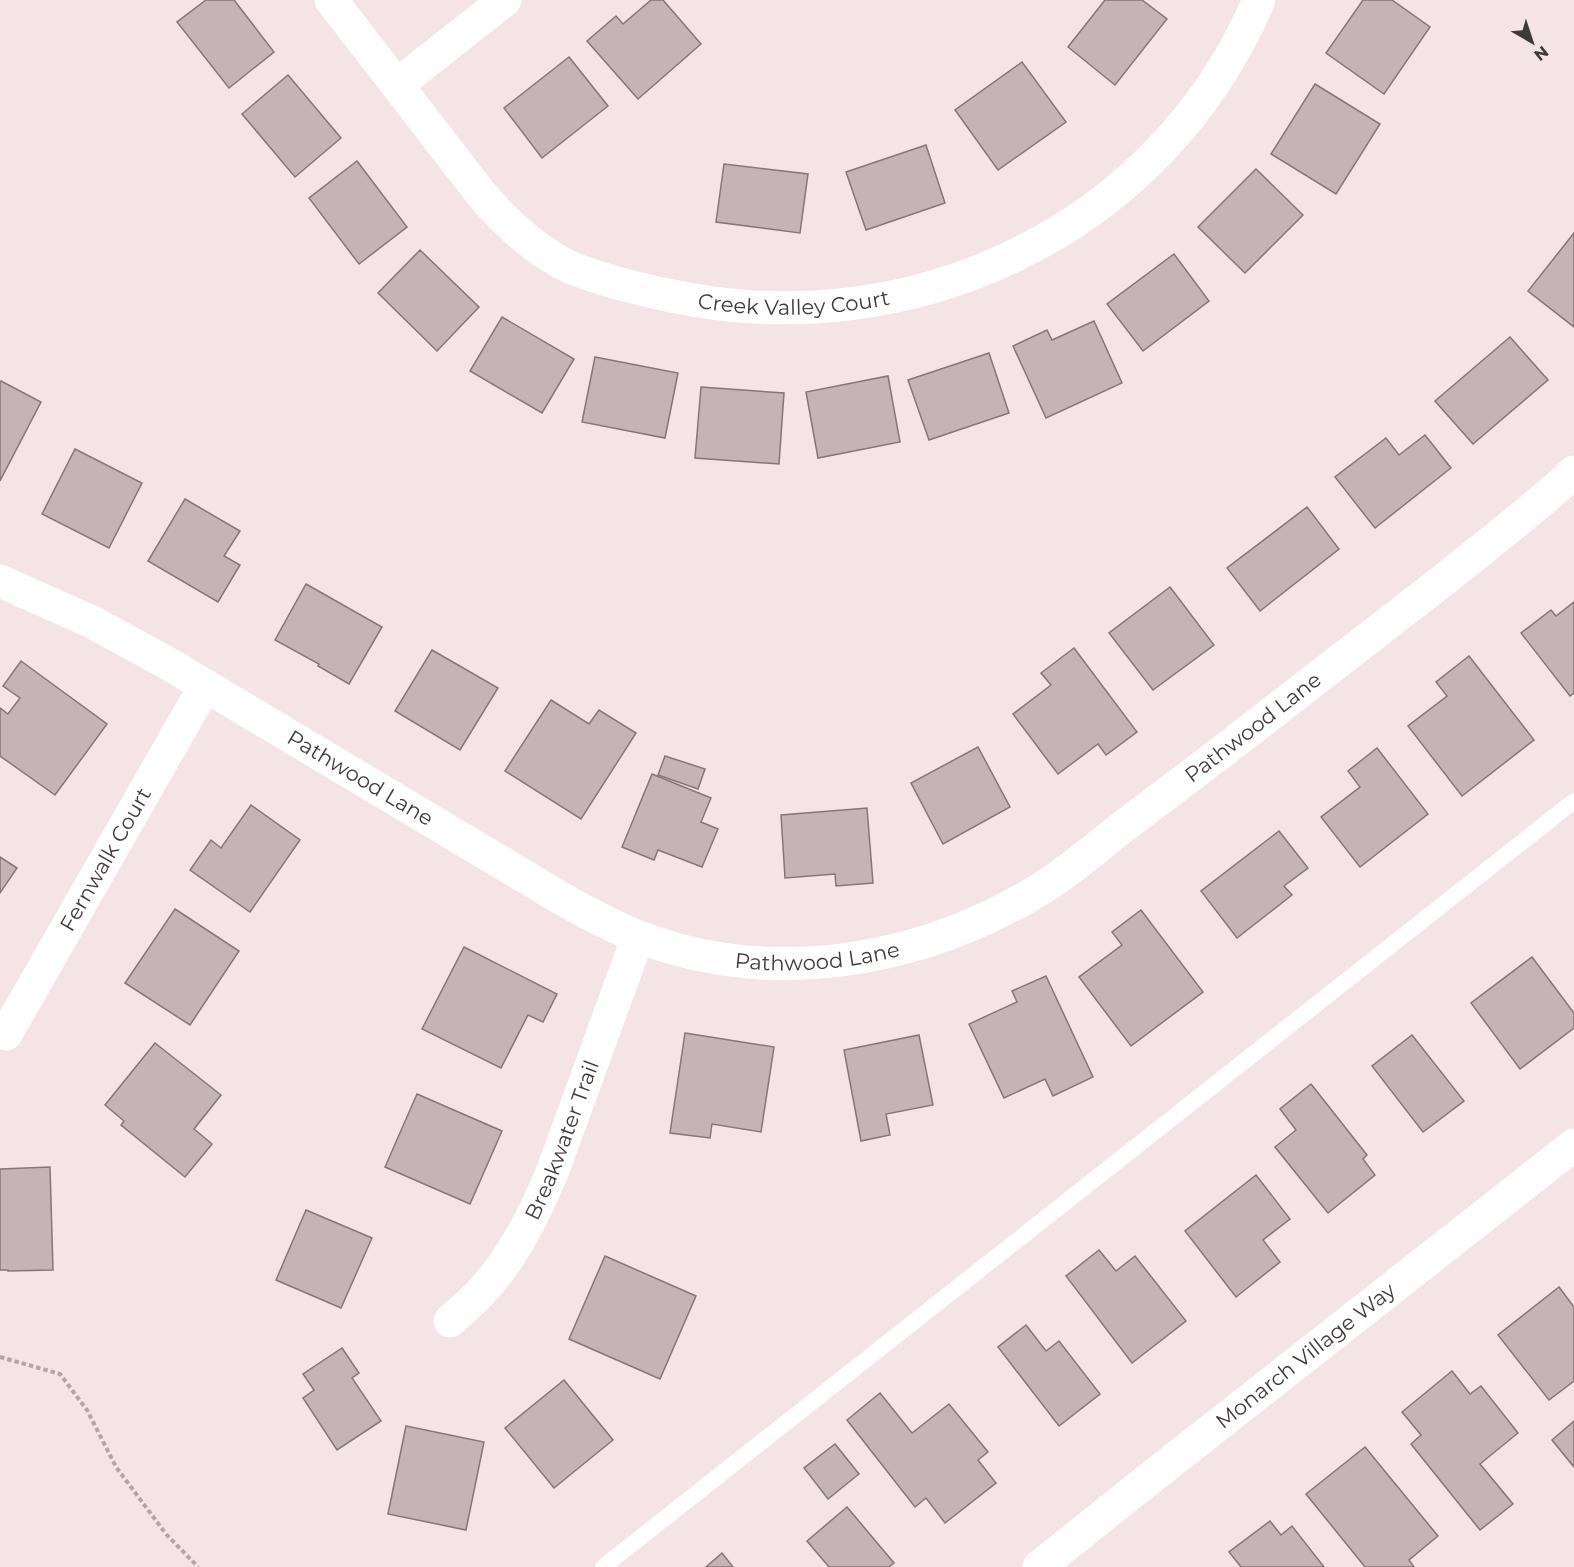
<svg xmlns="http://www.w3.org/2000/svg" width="1574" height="1567" font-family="Montserrat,sans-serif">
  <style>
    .building { fill: #c4b4b5; stroke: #857677; stroke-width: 1.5 }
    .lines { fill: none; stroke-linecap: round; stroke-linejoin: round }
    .path { stroke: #b2a5a5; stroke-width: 4; stroke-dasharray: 4.5 3; stroke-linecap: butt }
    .service { stroke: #fff; stroke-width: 16 }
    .minor { stroke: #fff; stroke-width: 33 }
    .labels { text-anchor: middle; stroke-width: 5; stroke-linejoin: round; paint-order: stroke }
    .street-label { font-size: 21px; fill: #3f3939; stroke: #f5e4e5 }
  </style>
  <rect width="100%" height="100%" fill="#f5e4e5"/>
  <g class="building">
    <polygon points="206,0 234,0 274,52 229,88 177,22"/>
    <polygon points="651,0 663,0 701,44 638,99 587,41 616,16 623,24"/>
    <polygon points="1105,0 1142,0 1167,19 1115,85 1068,47"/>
    <polygon points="1363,0 1392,0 1430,27 1384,94 1326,53"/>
    <polygon points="569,57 608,106 542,158 504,108"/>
    <polygon points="1022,62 1066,122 998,170 955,110"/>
    <polygon points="288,75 341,138 295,177 242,114"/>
    <polygon points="1315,84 1380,124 1336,194 1271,154"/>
    <polygon points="926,145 945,203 866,230 846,172"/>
    <polygon points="357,161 407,227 359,264 309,198"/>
    <polygon points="724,164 808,174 800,233 716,222"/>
    <polygon points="1256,169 1303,215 1245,273 1198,227"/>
    <polygon points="1574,233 1574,327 1528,291"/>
    <polygon points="420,250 479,307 437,351 378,293"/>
    <polygon points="1174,254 1209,301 1143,351 1107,304"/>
    <polygon points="502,317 574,359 542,413 470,371"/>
    <polygon points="1094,321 1122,383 1046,418 1013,346 1047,330 1052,340"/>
    <polygon points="1510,337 1548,380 1473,444 1435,401"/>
    <polygon points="989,353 1009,413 929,440 908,380"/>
    <polygon points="595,357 678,373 665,438 582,422"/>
    <polygon points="888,376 900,442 818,458 806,392"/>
    <polygon points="1,381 41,402 0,481 0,382"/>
    <polygon points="701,387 784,393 779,464 695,458"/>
    <polygon points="1425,435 1451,468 1375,528 1335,477 1386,438 1399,455"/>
    <polygon points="75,449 142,483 109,548 42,514"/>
    <polygon points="185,499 240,531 224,556 240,565 218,602 148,561"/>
    <polygon points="1307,507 1339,549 1260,611 1227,568"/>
    <polygon points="306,584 382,627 349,684 318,666 319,664 275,640"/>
    <polygon points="1170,587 1214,645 1153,690 1109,633"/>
    <polygon points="1574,602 1574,693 1570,696 1521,633 1551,610 1556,616"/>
    <polygon points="1074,648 1137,732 1106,755 1098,744 1058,774 1013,714 1051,685 1041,673"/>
    <polygon points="432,650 498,688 460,750 395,711"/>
    <polygon points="1469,656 1534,740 1462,796 1408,726 1447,696 1436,682"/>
    <polygon points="21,661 107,724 55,795 0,756 0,708 8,714 20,698 3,686"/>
    <polygon points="551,700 589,724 599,710 636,733 581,819 505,771"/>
    <polygon points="978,747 1010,807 943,844 911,783"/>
    <polygon points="1377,748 1428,814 1360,867 1321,817 1360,787 1348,771"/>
    <polygon points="665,756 705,769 698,789 658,775"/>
    <polygon points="652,774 711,798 701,822 718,829 702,867 658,850 654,860 622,847"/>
    <polygon points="251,805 300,840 250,912 190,870 211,840 221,848"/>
    <polygon points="867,808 873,883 836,886 835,874 785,878 781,815"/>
    <polygon points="1279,831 1308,868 1284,886 1292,895 1237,938 1201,891"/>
    <polygon points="0,857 17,868 0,893"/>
    <polygon points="175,909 239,951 190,1025 125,983"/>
    <polygon points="1141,910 1203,992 1131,1046 1079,977 1122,945 1112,932"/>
    <polygon points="464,947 557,994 543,1022 528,1015 501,1068 422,1029"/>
    <polygon points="1532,957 1574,1013 1574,1028 1520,1069 1471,1003"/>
    <polygon points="1046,976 1093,1077 1053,1096 1045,1079 1004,1098 969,1024 1017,1002 1012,991"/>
    <polygon points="685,1033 774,1047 761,1132 712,1124 710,1138 670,1133"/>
    <polygon points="919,1035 933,1105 886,1114 890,1135 861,1141 844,1050"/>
    <polygon points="1412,1035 1464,1101 1423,1132 1372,1066"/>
    <polygon points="155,1043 221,1095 194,1129 212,1144 185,1177 121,1125 124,1121 105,1105"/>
    <polygon points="1311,1084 1367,1155 1363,1159 1375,1175 1328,1213 1275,1147 1296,1130 1280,1109"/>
    <polygon points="417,1094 502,1131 470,1204 385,1167"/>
    <polygon points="50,1167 53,1270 8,1271 8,1270 0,1270 0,1169"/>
    <polygon points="1256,1175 1290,1219 1263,1240 1280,1262 1236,1297 1185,1231"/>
    <polygon points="306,1210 372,1238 341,1308 276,1280"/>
    <polygon points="1099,1250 1116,1271 1135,1256 1186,1321 1132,1363 1066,1276"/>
    <polygon points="605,1256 696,1296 660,1379 569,1339"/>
    <polygon points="1559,1287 1574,1307 1574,1381 1549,1400 1498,1335"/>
    <polygon points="1026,1325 1046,1351 1059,1341 1100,1394 1059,1426 998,1347"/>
    <polygon points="342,1348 359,1373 352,1378 381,1421 337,1450 303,1398 314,1390 303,1374"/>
    <polygon points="1452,1371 1470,1394 1481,1386 1518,1433 1480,1464 1513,1504 1480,1530 1411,1444 1421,1435 1402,1412"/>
    <polygon points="564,1380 613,1440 554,1488 505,1428"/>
    <polygon points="880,1393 912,1433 949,1404 988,1452 978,1460 996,1483 945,1523 926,1498 915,1507 847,1420"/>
    <polygon points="1574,1421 1574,1467 1552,1440"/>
    <polygon points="406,1426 484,1442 466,1530 388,1514"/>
    <polygon points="835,1444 859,1474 828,1499 804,1468"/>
    <polygon points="1365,1447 1438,1536 1409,1560 1414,1567 1365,1567 1306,1494"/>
    <polygon points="847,1507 894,1563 889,1567 829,1567 807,1541"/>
    <polygon points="1270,1521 1281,1535 1292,1526 1324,1567 1241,1567 1229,1552"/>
    <polygon points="722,1553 733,1567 706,1567"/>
  </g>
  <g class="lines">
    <polyline class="path" points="0,1357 60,1374 87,1410 116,1467 166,1534 198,1567"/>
    <polyline class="service" points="603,1567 1574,801"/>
    <g class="minor">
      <path id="s1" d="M331 0 482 195C507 224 537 252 572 268 604 281 638 289 672 296 913 347 1161 230 1259 0"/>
      <polyline points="397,85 505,0"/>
      <path id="s2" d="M0 581 92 622 169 664 559 897C585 912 611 926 639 937 770 987 916 963 1034 893 1065 875 1092 851 1120 829 1174 788 1228 748 1281 706 1334 665 1388 623 1441 582 1486 546 1532 511 1574 472"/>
      <path id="s3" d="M6 1034 205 686"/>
      <path id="s4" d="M450 1321C460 1312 471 1303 480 1293 513 1259 535 1213 553 1170L638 937"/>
      <path id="s5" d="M1039 1567 1144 1483 1574 1145"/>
    </g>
  </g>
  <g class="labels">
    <g class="street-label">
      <text dy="7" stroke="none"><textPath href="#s1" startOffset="590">Creek Valley Court</textPath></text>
      <text dy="7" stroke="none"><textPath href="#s2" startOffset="1418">Pathwood Lane</textPath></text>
      <text dy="7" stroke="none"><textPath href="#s2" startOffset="411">Pathwood Lane</textPath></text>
      <text dy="7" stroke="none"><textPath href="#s3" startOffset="201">Fernwalk Court</textPath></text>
      <text dy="7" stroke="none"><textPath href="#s2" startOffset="914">Pathwood Lane</textPath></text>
      <text dy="7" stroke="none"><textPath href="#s4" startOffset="216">Breakwater Trail</textPath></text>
      <text dy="7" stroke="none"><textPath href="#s5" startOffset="340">Monarch Village Way</textPath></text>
    </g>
  </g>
  <g transform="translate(1532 42) rotate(141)" stroke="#f5e4e5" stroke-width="4.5" paint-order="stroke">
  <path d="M0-4.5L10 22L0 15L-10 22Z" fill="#3f3939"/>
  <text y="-9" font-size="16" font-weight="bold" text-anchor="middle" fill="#3f3939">N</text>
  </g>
</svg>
